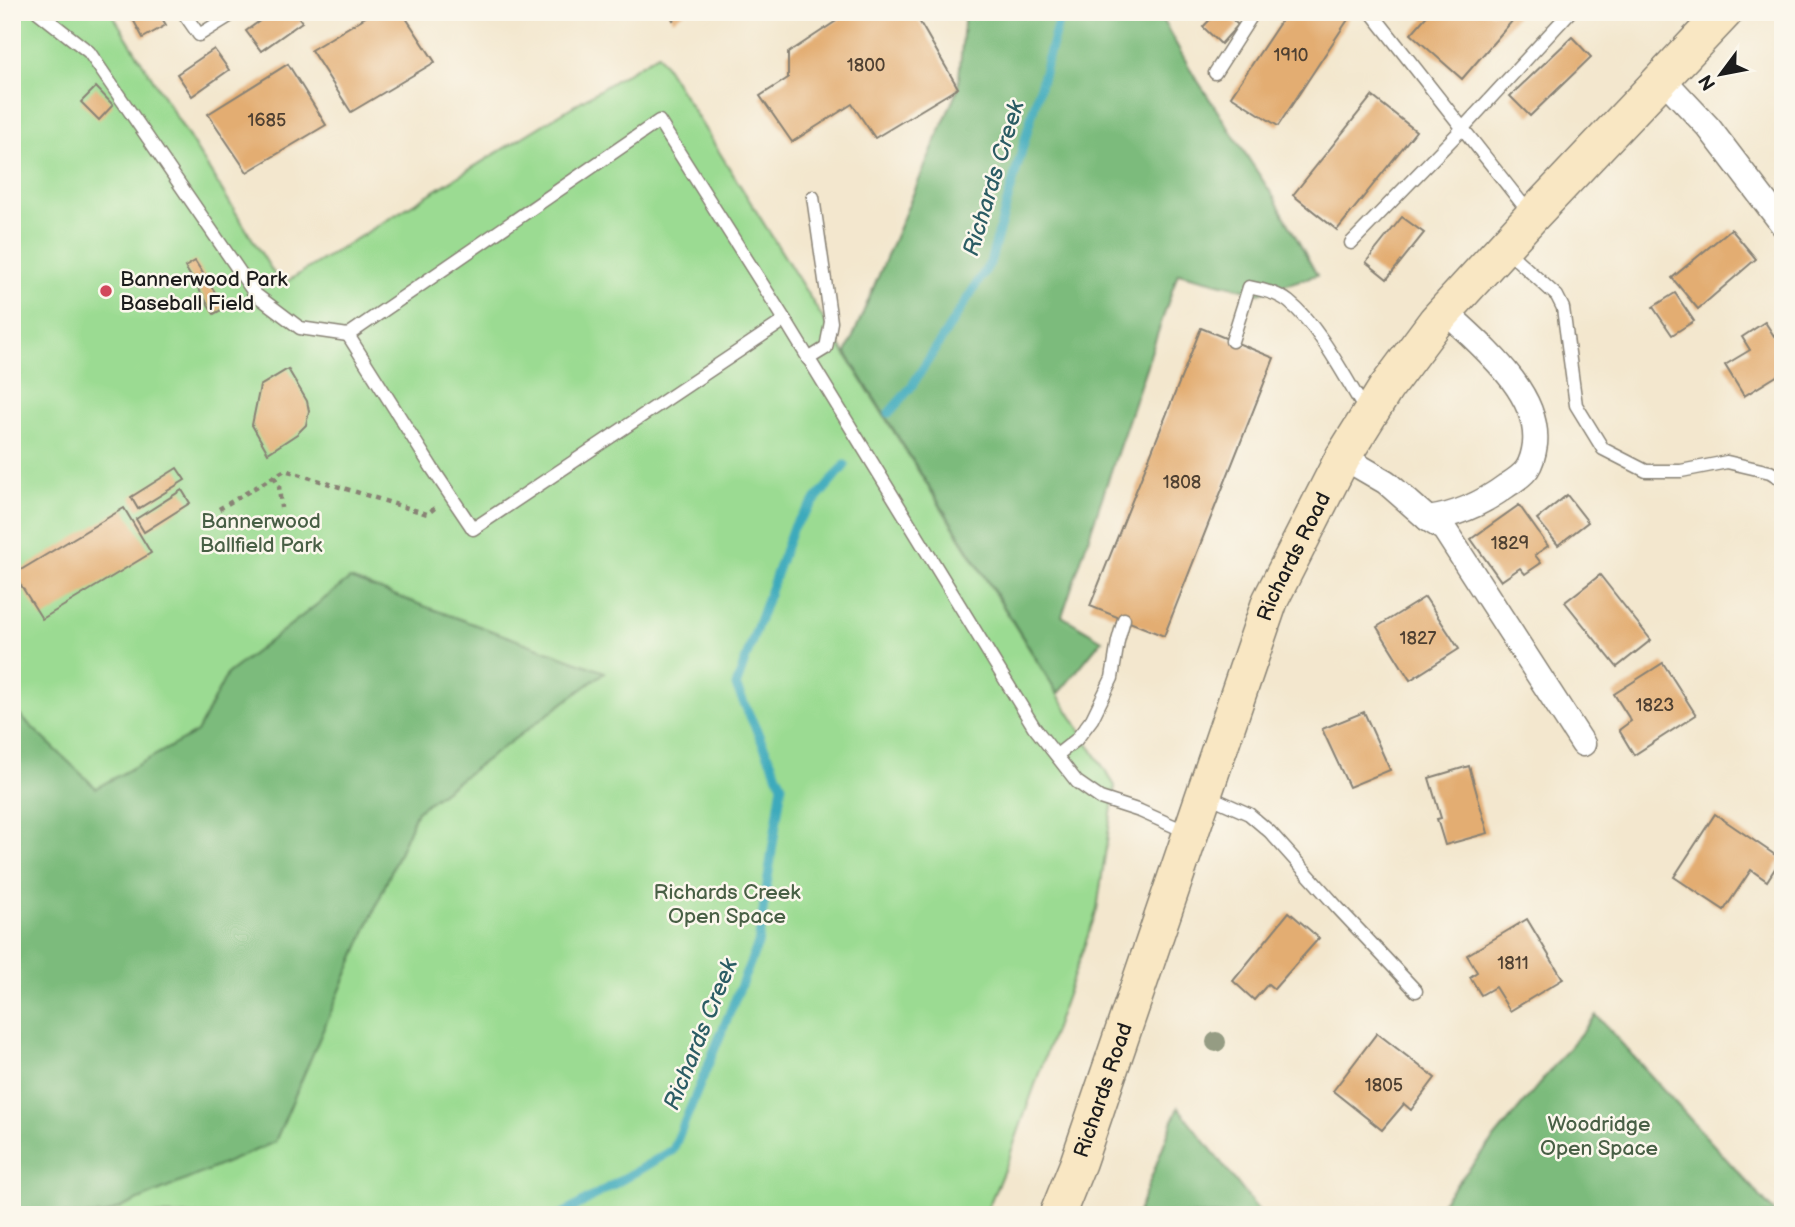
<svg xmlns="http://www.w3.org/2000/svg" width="1795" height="1227" font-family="'Balsamiq Sans',sans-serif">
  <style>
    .green { fill: #9bdb92; stroke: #5c7c57; stroke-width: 2 }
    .forest { fill: #7cbb7c; stroke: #4c6c4c; stroke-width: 2 }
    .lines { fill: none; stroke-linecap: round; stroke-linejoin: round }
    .stream { stroke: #3daabc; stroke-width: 9 }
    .building { fill: #e3ad72 }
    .lane-casing { stroke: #888275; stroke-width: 15 }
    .street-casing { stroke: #888275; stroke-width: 27 }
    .secondary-casing { stroke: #888275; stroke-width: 38 }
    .path { stroke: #888275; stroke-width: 4.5; stroke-dasharray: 5 5; stroke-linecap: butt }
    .lane { stroke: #fff; stroke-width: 12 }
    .street { stroke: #fff; stroke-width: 24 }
    .secondary { stroke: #f9e7c3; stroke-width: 35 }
    .tree { fill: #959c83 }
    .poi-dot { fill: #d1495b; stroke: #fbf7ec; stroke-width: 2.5 }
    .labels { text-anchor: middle; stroke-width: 5; stroke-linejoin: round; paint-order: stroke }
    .number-label { font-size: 18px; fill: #4e4032 }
    .poi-label { font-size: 21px; fill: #1c1c1c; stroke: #fbf7ec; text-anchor: start }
    .park-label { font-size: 21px; fill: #485f45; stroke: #fbf7ec }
    .street-label { font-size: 21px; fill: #1c1c1c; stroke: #fbf7ec }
    .water-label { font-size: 23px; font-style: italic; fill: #2b5c64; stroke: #fbf7ec }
  </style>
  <rect width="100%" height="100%" fill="#fbf7ec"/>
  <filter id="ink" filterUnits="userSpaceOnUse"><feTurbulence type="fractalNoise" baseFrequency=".0143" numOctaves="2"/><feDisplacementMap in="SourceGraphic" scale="14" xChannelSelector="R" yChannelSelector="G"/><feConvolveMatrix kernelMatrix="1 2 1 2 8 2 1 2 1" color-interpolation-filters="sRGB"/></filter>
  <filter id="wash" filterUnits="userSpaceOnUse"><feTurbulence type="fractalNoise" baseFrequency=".00686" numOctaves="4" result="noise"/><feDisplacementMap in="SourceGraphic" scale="28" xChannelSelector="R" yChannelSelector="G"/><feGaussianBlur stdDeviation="1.57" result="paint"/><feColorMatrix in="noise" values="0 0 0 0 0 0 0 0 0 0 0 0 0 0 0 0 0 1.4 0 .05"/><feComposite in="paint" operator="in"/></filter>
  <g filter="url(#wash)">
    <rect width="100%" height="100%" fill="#f3e7ce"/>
    <polygon class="green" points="12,12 111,12 281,285 658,54 1115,786 1097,910 1009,1158 985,1215 12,1215"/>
    <g class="forest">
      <polygon points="965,12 1158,12 1192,72 1275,199 1317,275 1259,293 1178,273 1062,616 1102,640 1058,694 846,353 958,88"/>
      <polygon points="350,579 605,672 417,811 275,1142 104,1215 12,1215 12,708 96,788 197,732 227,674"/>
      <polygon points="1596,1015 1777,1215 1431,1215"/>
      <polygon points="1178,1107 1262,1215 1137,1215"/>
    </g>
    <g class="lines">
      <g class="stream">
        <polyline points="889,413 911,387 990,263 1061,12"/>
        <polyline points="561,1215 673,1150 758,944 782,785 736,686 793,527 845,465"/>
      </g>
    </g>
    <g id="blocks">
      <g class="building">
        <polygon points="129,12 158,12 166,25 143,38"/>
        <polygon points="272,12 295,12 302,22 261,51 246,31"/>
        <polygon points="374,12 402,12 435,62 351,112 311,50"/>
        <polygon points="669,12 686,12 673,20"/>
        <polygon points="850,12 914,12 958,88 875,138 852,104 792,142 760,96 788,78 788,53"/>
        <polygon points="1217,12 1225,12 1238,25 1221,44 1203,27"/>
        <polygon points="1287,12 1347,12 1351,15 1278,126 1231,96"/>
        <polygon points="1430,12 1520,12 1462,79 1411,34"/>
        <polygon points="1572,37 1591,57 1530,116 1510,96"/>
        <polygon points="214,49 229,70 192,96 177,74"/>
        <polygon points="288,64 326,125 247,172 208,114"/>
        <polygon points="96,87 113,105 99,120 81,102"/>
        <polygon points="1372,96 1416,131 1337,230 1293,195"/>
        <polygon points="1402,217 1424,233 1387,279 1366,262"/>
        <polygon points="1731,229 1756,259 1698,309 1672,278"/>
        <polygon points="195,261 225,308 214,314 185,267"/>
        <polygon points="1675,293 1694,321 1672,335 1653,307"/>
        <polygon points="1765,322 1774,336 1783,330 1783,372 1744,396 1725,365 1750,350 1742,337"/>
        <polygon points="1201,328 1274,358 1164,636 1090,606"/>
        <polygon points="288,369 307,401 309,411 306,425 297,434 268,453 252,425 260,386"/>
        <polygon points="177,468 185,480 138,509 131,497"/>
        <polygon points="182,490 190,503 144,532 136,519"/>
        <polygon points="1567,495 1588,522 1558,545 1537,519"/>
        <polygon points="1519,505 1548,546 1535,555 1541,563 1525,574 1520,568 1501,581 1471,539"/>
        <polygon points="124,508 151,553 42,619 14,574"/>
        <polygon points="1600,575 1651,640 1617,667 1565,602"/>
        <polygon points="1425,597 1459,649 1410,680 1377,627"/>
        <polygon points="1663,663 1696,715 1634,755 1619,730 1631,721 1614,694"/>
        <polygon points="1364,712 1390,770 1349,787 1322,729"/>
        <polygon points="1469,766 1488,833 1445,845 1437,819 1441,818 1429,778"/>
        <polygon points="1715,814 1781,859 1767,881 1751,870 1724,910 1674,877"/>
        <polygon points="1289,912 1319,938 1274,989 1268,984 1254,1000 1233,981"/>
        <polygon points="1527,919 1563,979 1510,1011 1495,987 1481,995 1470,977 1477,972 1467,955"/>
        <polygon points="1377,1033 1435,1078 1411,1110 1404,1104 1382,1130 1333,1091"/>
      </g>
    </g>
  </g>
  <g filter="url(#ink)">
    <use href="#blocks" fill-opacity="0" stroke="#888275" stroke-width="2"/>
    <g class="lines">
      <g class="lane-casing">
        <g id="lane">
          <polyline points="38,12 89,52 255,294 300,328 348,335 659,121 785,320 1034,727 1077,782 1100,798 1140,811 1187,832"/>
          <polyline points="183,12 199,35 236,12"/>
          <polyline points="1371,12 1531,215"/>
          <polyline points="1215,73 1254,12"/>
          <polyline points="1351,243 1463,128 1570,12"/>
          <polyline points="1506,250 1557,296 1563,308 1576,405 1603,449 1646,471 1681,471 1727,462 1770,472 1783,480"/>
          <polyline points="348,335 432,468 473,529 785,320"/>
          <path d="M1232 341 1249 287C1263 290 1278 293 1289 302 1320 327 1345 378 1367 413"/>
          <polyline points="808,359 826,348 831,322 813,197"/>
          <polyline points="1057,755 1076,740 1092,719 1112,678 1118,641 1124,619"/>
          <polyline points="1206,795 1249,814 1270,832 1338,908 1416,991"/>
        </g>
      </g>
      <g class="street-casing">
        <g id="street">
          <polyline points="1662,78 1709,128 1783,225"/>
          <polyline points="1343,457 1386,482 1428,519 1444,529 1583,744"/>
          <path d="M1428 519C1457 515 1483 503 1506 486 1514 481 1521 477 1527 469 1531 463 1534 452 1535 444 1540 391 1479 344 1445 311"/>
        </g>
      </g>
      <g class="secondary-casing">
        <g id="secondary">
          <path id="s1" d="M1057 1215 1078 1163 1270 601 1343 457 1386 388 1436 321 1532 216 1725 12"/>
        </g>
      </g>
      <g class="path">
        <polyline points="274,476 279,486 281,508"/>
        <polyline points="219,509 285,470 427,514 436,507"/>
      </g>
      <use href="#lane" class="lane"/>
      <use href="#street" class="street"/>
      <use href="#secondary" class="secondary"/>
    </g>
    <circle class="tree" cx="1216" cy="1042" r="10"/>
  </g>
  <circle class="poi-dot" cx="106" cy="291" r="7"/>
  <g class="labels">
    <g class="number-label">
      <text x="1291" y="61">1910</text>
      <text x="866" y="71">1800</text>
      <text x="267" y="126">1685</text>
      <text x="1182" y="488">1808</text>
      <text x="1510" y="549">1829</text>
      <text x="1418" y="644">1827</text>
      <text x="1655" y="711">1823</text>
      <text x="1513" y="969">1811</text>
      <text x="1384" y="1091">1805</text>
    </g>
    <g class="poi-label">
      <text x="120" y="286">Bannerwood Park<tspan x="120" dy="24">Baseball Field</tspan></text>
    </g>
    <g class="park-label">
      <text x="261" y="528">Bannerwood<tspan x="261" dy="24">Ballfield Park</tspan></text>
      <text x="727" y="899">Richards Creek<tspan x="727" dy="24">Open Space</tspan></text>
      <text x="1599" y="1131">Woodridge<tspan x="1599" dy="24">Open Space</tspan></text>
    </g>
    <g class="street-label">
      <text dy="7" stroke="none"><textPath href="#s1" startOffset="700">Richards Road</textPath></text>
      <text dy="7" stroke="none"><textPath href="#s1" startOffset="133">Richards Road</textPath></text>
    </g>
    <g class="water-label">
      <text transform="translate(993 178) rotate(-73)" y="8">Richards Creek</text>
      <text transform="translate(700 1034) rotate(-68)" y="8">Richards Creek</text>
    </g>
  </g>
  <rect width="1795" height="1227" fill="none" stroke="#fbf7ec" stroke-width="42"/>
  <g transform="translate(1721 74) rotate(238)" stroke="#fbf7ec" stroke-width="5" paint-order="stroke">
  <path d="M0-5L12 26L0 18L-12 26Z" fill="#1c1c1c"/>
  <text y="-10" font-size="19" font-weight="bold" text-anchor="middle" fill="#1c1c1c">N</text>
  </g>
</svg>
